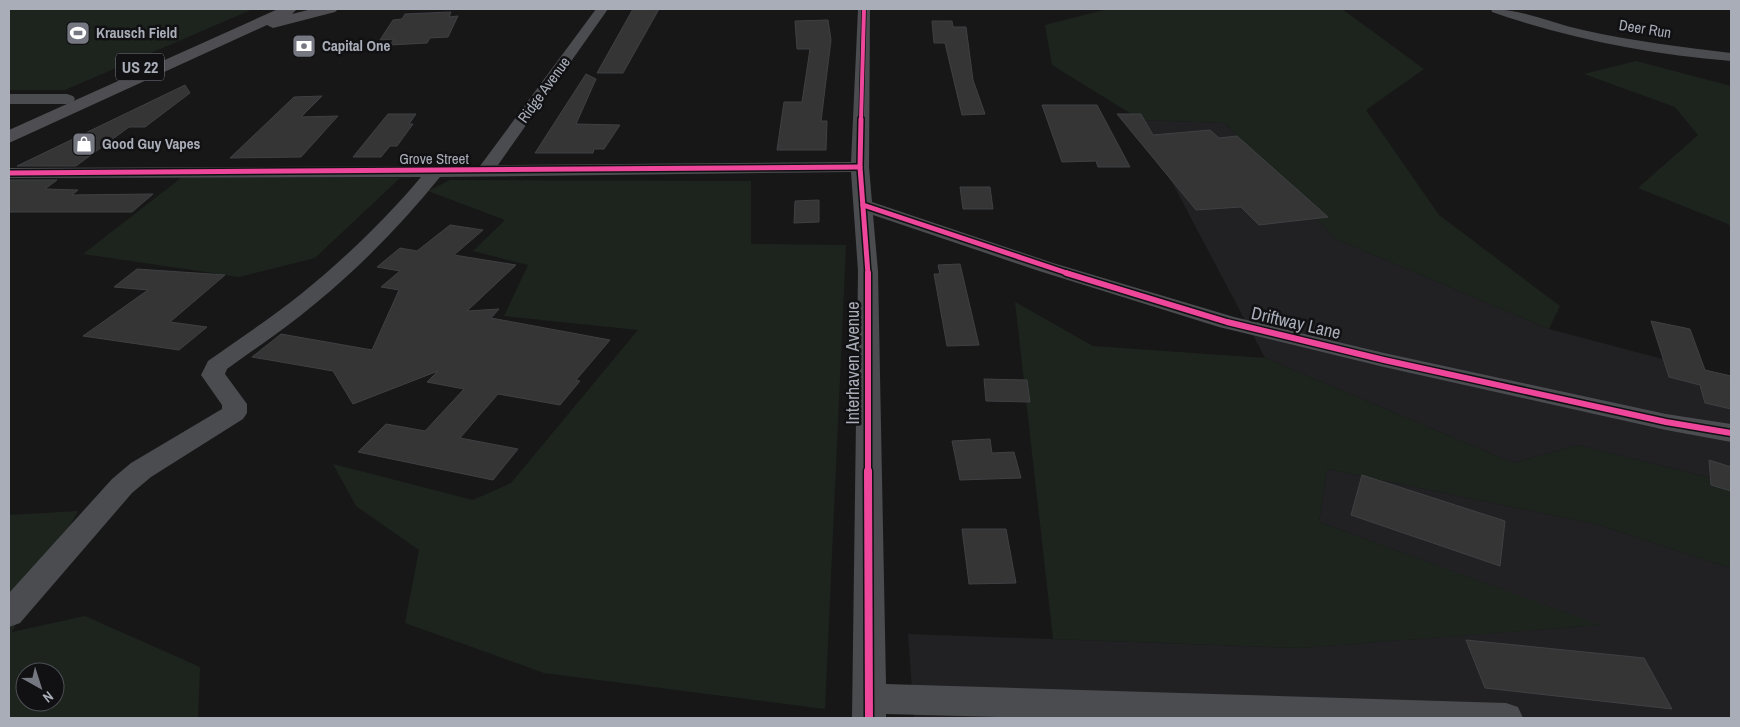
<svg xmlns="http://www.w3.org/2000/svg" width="1740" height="727" font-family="'Archivo Narrow',sans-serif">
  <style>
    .built { fill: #212123 }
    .green { fill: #1d241e; fill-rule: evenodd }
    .building { fill: #353536; stroke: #3f4043 }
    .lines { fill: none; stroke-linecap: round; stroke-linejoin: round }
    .minor { fill: #4b4c50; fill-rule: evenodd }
    .trunk { fill: #4e4e52; fill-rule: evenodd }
    .cycleway-far3-casing { stroke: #111113; stroke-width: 5.5 }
    .cycleway-far2-casing { stroke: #111113; stroke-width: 8 }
    .cycleway-far1-casing { stroke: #111113; stroke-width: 9 }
    .cycleway-casing { stroke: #111113; stroke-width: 11 }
    .cycleway-far3 { stroke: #ed469a; stroke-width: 4 }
    .cycleway-far2 { stroke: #ed469a; stroke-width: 5 }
    .cycleway-far1 { stroke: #ed469a; stroke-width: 6 }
    .cycleway { stroke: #ed469a; stroke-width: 8 }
    .labels { text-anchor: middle; stroke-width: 5; stroke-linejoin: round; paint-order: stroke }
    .far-street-label { font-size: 15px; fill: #a8adb8; stroke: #111113 }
    .far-poi-label { font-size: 15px; font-weight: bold; fill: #a8adb8; stroke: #111113; text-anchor: start }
    .shield { fill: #111113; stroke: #7b7e86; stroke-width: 1 }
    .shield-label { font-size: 16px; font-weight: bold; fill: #a8adb8 }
    .street-label { font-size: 18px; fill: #a8adb8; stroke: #111113 }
  </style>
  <rect width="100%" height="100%" fill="#171717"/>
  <g class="built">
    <polygon points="1141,120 1225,123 1336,239 1549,329 1731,377 1731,483 1578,445 1513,463 1265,358 1166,171"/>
    <polygon points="1327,469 1596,524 1731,568 1731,718 914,718 908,634 1300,648 1599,625 1319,522"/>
  </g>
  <g class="green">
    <polygon points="9,9 253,9 65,90 9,90"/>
    <polygon points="1108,9 1342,9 1424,69 1366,110 1439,215 1560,306 1549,329 1336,239 1225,123 1141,120 1052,65 1045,25"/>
    <polygon points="1636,61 1731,86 1731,229 1728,224 1638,188 1698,135 1675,107 1584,74"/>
    <polygon points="181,178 400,178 315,258 239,277 83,254"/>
    <polygon points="450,180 751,181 751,244 846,245 825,709 544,673 405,623 419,550 356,506 333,464 473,500 511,483 638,330 504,316 528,265 473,251 505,220 428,191"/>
    <polygon points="1015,302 1093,346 1265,358 1513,463 1578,445 1731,483 1731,568 1596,524 1327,469 1319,522 1600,625 1300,648 1053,639"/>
    <path d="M78 511 12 632 85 616 200 667 198 718H11L9 716V515ZM25 672H55V702H25Z"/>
  </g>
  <g class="building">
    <polygon points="633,9 659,9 623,73 597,73"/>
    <polygon points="451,12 449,17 458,16 448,37 430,38 427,43 390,45 394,39 380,40 393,20 402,19 405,14"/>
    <polygon points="828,20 831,40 821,121 827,121 826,150 777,150 784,102 802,102 810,49 797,49 795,21"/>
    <polygon points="932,21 952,21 953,27 966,27 973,80 985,114 962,115 945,43 934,43"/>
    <polygon points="586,74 596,79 576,124 620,125 604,149 594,149 593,153 535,153"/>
    <polygon points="185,85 190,93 145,127 129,127 76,166 17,166"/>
    <polygon points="322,96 301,117 338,116 301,157 230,158 294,97"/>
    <polygon points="1042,105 1097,105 1130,167 1098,167 1096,161 1062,162"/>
    <polygon points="388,114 416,114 409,124 413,124 397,146 390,146 381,157 353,157"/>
    <polygon points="1117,114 1141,114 1153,135 1210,130 1219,138 1237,136 1328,217 1259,225 1241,207 1196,210"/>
    <polygon points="9,180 57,180 45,189 78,190 72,195 153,194 132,212 9,212"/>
    <polygon points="960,187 990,187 993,209 963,209"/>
    <polygon points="819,200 819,222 794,223 795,201"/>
    <polygon points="450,225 483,230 454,255 516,265 467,311 499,309 491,318 610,340 576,380 580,381 560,405 498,394 460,438 518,449 493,480 358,452 386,424 425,431 464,389 427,382 438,371 353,404 333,371 252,357 281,334 372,350 399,290 381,287 400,271 377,267 400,248 417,251"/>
    <polygon points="960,264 979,345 947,346 934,274 940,274 938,265"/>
    <polygon points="137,269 225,275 170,322 207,327 179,350 83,336 148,290 114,287"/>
    <polygon points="1651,321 1690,329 1705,370 1731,376 1731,409 1705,403 1700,385 1669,377"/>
    <polygon points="984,379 1027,380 1030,402 986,401"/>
    <polygon points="990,439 992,453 1014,452 1021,478 960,480 952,441"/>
    <polygon points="1709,460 1731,467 1731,491 1711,485"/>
    <polygon points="1362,475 1505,521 1500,566 1351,515"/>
    <polygon points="962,529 1006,529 1016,583 969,584"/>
    <polygon points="1466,640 1644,658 1672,709 1485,688"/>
  </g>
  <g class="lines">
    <g class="minor">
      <path d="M596 9H608L498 165 851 162 858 9H870L869 167 872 202 1053 263 1234 317 1384 353 1666 414 1731 424V442L1666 430 1384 367 1219 327 1039 271 873 215 878 271 886 684 1506 703 1518 707 1523 718H1034L886 714V718H852L858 271 851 172 440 177C403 223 362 265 316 303 288 327 257 347 227 369L225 374 247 404V413L243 419 151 477 132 493 20 623 9 627V593L112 479 131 463 222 409V405L201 375 208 361C239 339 271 318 301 294 344 259 385 220 421 177L9 178V168L480 166Z"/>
      <path d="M1491 9C1522 9 1553 24 1583 30 1632 41 1682 47 1731 53V61C1650 54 1570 39 1492 12Z"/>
      <polygon points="9,94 67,94 73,96 75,99 73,102 67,104 9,104"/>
    </g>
    <polygon class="trunk" points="278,9 297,9 292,14 312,9 338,9 335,12 273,28 267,25 9,143 9,130"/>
    <g class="cycleway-far3-casing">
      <polyline id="cycleway-far3" points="861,120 864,9"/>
    </g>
    <g class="cycleway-far2-casing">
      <g id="cycleway-far2">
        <polyline points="861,119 860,167 868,274"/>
        <polyline points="9,173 860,167"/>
        <polyline points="863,205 1070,274"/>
      </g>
    </g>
    <g class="cycleway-far1-casing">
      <g id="cycleway-far1">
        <polyline points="868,273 868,473"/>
        <polyline points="1066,273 1227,322 1384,360 1666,422 1731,433"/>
      </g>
    </g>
    <g class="cycleway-casing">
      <polyline id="cycleway" points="868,471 869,718"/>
    </g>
    <use href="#cycleway-far3" class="cycleway-far3"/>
    <use href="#cycleway-far2" class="cycleway-far2"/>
    <use href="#cycleway-far1" class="cycleway-far1"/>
    <use href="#cycleway" class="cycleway"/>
  </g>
  <defs>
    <g id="stadium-square" transform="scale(1.25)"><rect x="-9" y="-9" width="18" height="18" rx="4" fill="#757880" stroke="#111113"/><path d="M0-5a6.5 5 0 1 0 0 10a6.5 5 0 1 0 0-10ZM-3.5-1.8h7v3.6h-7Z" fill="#fff"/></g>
    <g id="bank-square" transform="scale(1.25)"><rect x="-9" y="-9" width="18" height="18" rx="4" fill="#757880" stroke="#111113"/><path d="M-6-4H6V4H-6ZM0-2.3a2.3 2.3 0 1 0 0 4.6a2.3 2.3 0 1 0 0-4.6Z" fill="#fff"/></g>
    <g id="shop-square" transform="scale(1.25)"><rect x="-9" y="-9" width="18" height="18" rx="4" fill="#757880" stroke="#111113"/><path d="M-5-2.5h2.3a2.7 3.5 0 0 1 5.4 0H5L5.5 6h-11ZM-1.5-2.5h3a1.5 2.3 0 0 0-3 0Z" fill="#fff"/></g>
  </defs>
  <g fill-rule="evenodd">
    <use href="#stadium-square" x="78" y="33"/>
    <use href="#bank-square" x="304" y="46"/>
    <use href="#shop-square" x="84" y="144"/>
  </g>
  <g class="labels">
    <g class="far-street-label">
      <text transform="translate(1645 29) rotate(9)" y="5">Deer Run</text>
      <text transform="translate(544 90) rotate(-54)" y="5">Ridge Avenue</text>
      <text x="434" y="164">Grove Street</text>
    </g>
    <g class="far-poi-label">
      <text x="96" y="38">Krausch Field</text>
      <text x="322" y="51">Capital One</text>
      <text x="102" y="149">Good Guy Vapes</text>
    </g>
    <rect class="shield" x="116" y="53.5" width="48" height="27" rx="4"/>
    <g class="shield-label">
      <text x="140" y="73">US 22</text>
    </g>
    <g class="street-label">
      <text transform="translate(1296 323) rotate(13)" y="6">Driftway Lane</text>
      <text transform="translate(853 363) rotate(-90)" y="6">Interhaven Avenue</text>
    </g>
  </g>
  <rect width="1740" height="727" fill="none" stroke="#a8adb8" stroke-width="20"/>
  <g transform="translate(40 687) rotate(141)"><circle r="24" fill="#111113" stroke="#4d4f55"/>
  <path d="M0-4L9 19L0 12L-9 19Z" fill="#757880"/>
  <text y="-8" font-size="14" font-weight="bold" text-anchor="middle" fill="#a8adb8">N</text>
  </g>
</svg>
